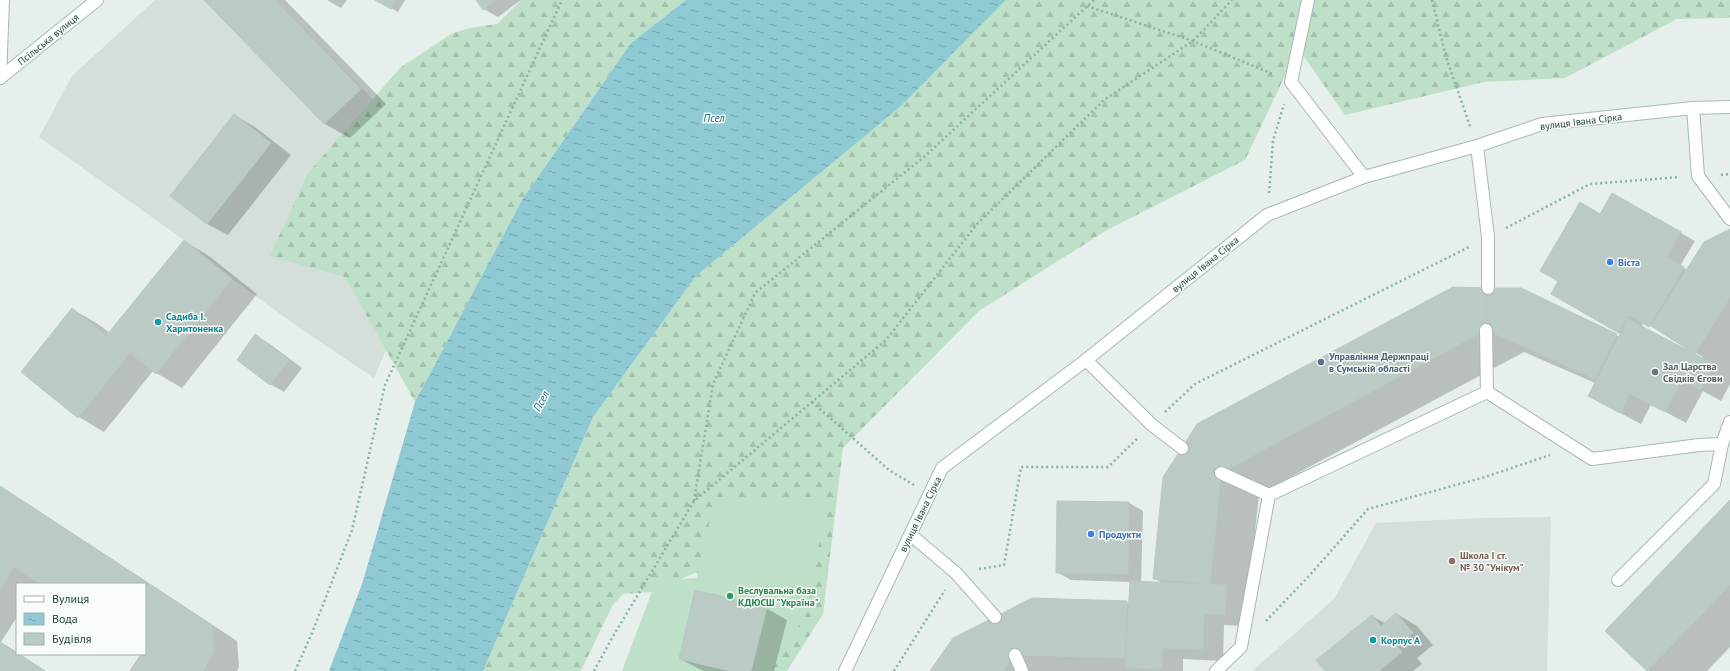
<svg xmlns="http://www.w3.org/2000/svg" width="1730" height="671" font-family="'PT Sans',sans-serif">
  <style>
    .built { fill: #d4dfda }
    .forest { fill: url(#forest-firs) }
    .garden { fill: #bfe0c8 }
    .water { fill: url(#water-ripples) }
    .shadow { fill: #0003; fill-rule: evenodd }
    .building { fill: #bbcac4; stroke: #b8c9c2 }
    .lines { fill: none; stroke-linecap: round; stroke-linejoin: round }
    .service-casing { stroke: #a8b8b2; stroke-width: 14 }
    .minor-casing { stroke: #a8b8b2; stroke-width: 14 }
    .secondary-casing { stroke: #a4bbb3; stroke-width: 14 }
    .path { stroke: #86b3a5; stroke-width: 2.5; stroke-dasharray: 2 3; stroke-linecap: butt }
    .service { stroke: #fff; stroke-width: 12 }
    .minor { stroke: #fff; stroke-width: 12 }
    .secondary { stroke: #fff; stroke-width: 12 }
    .shop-dot { fill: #3f7fe0; stroke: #f7fbf9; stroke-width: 1.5 }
    .culture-dot { fill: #0f9aa8; stroke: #f7fbf9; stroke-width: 1.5 }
    .service-dot { fill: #5c6f8a; stroke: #f7fbf9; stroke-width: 1.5 }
    .worship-dot { fill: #6b7280; stroke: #f7fbf9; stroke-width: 1.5 }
    .education-dot { fill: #8d6e63; stroke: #f7fbf9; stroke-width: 1.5 }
    .leisure-dot { fill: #2e9e5b; stroke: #f7fbf9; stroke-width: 1.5 }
    .labels { text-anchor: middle; stroke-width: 3; stroke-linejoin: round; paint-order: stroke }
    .street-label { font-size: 10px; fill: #24423a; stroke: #f7fbf9 }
    .shop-label { font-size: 10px; font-weight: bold; fill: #366cbe; stroke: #f7fbf9; text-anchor: start }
    .culture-label { font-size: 10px; font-weight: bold; fill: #0d838f; stroke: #f7fbf9; text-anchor: start }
    .service-label { font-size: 10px; font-weight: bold; fill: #4e5e75; stroke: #f7fbf9; text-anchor: start }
    .worship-label { font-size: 10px; font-weight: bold; fill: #5b616d; stroke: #f7fbf9; text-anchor: start }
    .education-label { font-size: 10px; font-weight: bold; fill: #785e54; stroke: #f7fbf9; text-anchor: start }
    .leisure-label { font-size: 10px; font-weight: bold; fill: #27864d; stroke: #f7fbf9; text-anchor: start }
    .water-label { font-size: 11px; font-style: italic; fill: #1c6f80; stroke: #f7fbf9 }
  </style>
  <defs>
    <pattern id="forest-firs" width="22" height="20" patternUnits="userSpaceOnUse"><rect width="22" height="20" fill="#bfe0c8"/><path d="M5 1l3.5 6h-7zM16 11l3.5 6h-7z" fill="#a4c1ad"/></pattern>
    <pattern id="water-ripples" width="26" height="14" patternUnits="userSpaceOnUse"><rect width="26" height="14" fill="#8ec9d4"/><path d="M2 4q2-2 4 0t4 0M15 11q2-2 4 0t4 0" fill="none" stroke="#74a5ad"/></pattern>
  </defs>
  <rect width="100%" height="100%" fill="#e6efeb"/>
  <g class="built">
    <polygon points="155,0 275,0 394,121 420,271 374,378 304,331 232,279 184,240 39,137 72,76"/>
    <polygon points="1551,517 1547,671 1252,671 1334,599 1376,523 1483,518"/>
  </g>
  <g class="forest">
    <polygon points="521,0 686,0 631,43 522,200 415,402 345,277 270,256 308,173 400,68 451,34 469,28 497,24"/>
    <polygon points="1006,0 1730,0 1730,18 1677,19 1565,78 1484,82 1345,115 1298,48 1245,160 1107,230 979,311 843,448 823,614 787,671 765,671 728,577 695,573 651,592 623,594 612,606 581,671 483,671 593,417 696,276 900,107"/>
  </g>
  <polygon class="garden" points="827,499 807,611 772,671 622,671 656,581 697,578 714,502"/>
  <polygon class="water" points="686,0 1006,0 900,107 696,276 593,417 483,671 329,671 362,584 415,402 522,200 631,43"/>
  <g class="shadow">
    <polygon points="206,0 285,0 386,104 350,138 325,124"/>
    <polygon points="327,0 347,0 341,8"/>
    <polygon points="377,0 405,0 398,12"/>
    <polygon points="477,0 521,0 498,17 484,9"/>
    <polygon points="234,115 255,127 291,155 228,235 207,224 171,195"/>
    <path d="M1613 194 1695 241 1680 266 1687 270 1730 230V384L1721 401 1703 391 1686 423 1651 404 1641 424 1609 407 1595 383 1524 352 1259 494 1245 626 1224 625 1223 661 1183 659V671H931L1126 602 1130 604 1131 582 1071 580 1057 572 1129 503 1143 511 1141 583 1164 584 1154 578 1164 478 1453 288 1620 337 1621 334 1552 294ZM1644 322 1703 357 1702 359 1641 327Z"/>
    <polygon points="184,241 209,256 257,294 182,388 153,371 104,432 79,417 22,372 72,309 98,324 110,333"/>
    <polygon points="256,336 270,344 302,368 284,392 270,384"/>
    <polygon points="0,488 25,502 237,641 239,667 237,671 132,671 143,654 145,654 145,584 42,584 40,582 39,584 17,584 17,617 1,642 46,671 0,671"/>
    <polygon points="1730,501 1730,647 1707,671 1649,671 1607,631"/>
    <polygon points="766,608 787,620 774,671 703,671 680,659"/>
    <polygon points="1397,614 1417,626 1433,645 1417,658 1422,664 1413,671 1327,671 1372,616 1385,623"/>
  </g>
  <g class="building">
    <polygon points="204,0 275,0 361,89 324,124"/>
    <polygon points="375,0 396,0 391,9"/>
    <polygon points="476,0 496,0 483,10"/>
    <polygon points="234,114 271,143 207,224 170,196"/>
    <polygon points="1612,193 1681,232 1667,257 1684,267 1649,327 1629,315 1619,333 1551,294 1558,281 1540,271 1580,202 1600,214"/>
    <polygon points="1730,229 1730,298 1695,354 1651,326 1704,242"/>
    <polygon points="184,240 232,279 156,374 130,353 78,418 21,372 72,308 106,336"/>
    <polygon points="1453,287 1488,288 1486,330 1221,473 1182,448 1197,424"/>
    <polygon points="1488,288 1521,288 1617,334 1595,379 1486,330"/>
    <polygon points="1628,319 1714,364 1700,390 1682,380 1665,412 1630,394 1620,413 1588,396"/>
    <polygon points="255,334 289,360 270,385 237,360"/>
    <polygon points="1182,448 1221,473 1210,584 1153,579 1163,477"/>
    <polygon points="0,486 212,625 214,652 203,671 130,671 141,654 145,654 145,584 40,584 14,567 0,590"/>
    <polygon points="1730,500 1730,585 1647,671 1605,631"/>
    <polygon points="1057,501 1129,502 1128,574 1056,573"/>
    <polygon points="1130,581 1227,585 1225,615 1204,614 1203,649 1163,648 1162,669 1125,668"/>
    <polygon points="695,590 767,607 751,671 730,671 679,659"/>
    <polygon points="1032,598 1127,601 1125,658 1015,655 995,617"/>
    <polygon points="1396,613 1413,633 1397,646 1402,652 1379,671 1325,671 1316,660 1372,615 1381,626"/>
    <polygon points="995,617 1015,655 1003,671 930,671 953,638"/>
    <polygon points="0,642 17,654 45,671 0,671"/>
  </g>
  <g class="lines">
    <g class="service-casing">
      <g id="service">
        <polyline points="1308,0 1291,82 1364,177"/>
        <polyline points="1693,108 1698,176 1730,219"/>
        <polyline points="1477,146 1488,237 1488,288"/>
        <polyline points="1486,330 1487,392"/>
        <polyline points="1086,360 1152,425 1182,448"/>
        <polyline points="1221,473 1269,495"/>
        <polyline points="911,535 956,573 995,617"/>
        <polyline points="1618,580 1714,484 1722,444"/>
        <polyline points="1015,655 1022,671"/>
        <polyline points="1216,671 1241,647 1269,495 1487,392 1592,459 1699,445 1722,444 1730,422"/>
      </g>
    </g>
    <g class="minor-casing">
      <g id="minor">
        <polyline points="0,78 97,0"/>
        <polyline points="845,671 942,468 1086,360 1267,215 1364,177 1477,146 1542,124 1693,108 1730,107"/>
      </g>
    </g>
    <g class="secondary-casing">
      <polyline id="secondary" points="0,78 3,0"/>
    </g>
    <g class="path">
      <polyline points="1432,0 1446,57 1471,129"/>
      <polyline points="1087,6 1193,41 1273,74"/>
      <polyline points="1721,175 1730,174"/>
      <polyline points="1269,193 1273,141 1284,104"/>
      <polyline points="1506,228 1590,184 1680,177"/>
      <polyline points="812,402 889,470 914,485"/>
      <polyline points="1165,412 1195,384 1469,247"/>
      <polyline points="694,501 713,384 755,293 924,157 1094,0"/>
      <polyline points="979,569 1004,565 1021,467 1108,467 1139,437"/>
      <polyline points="1266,621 1309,576 1368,509 1485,477 1550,455"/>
      <polyline points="295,671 312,633 352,530 385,385 562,0"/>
      <polyline points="594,671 612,638 694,501 886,340 977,224 1104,100 1193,41 1232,0"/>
      <polyline points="894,671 945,590"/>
    </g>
    <use href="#service" class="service"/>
    <use href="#minor" class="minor"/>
    <use href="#secondary" class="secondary"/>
  </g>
  <g class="shop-dot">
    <circle cx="1610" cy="262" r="4"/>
    <circle cx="1091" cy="534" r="4"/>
  </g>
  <g class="culture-dot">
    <circle cx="158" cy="322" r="4"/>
    <circle cx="1373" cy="640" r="4"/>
  </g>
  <circle class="service-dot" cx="1321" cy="362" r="4"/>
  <circle class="worship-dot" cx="1655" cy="372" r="4"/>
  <circle class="education-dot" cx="1452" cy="561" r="4"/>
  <circle class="leisure-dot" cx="730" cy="596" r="4"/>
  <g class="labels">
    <g class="street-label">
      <text transform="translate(48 39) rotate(-39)" y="4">Псільська вулиця</text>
      <text transform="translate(1581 121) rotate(-7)" y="4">вулиця Івана Сірка</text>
      <text transform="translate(1205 264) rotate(-39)" y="4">вулиця Івана Сірка</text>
      <text transform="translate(920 514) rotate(-64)" y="4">вулиця Івана Сірка</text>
    </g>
    <g class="shop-label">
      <text x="1618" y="266">Віста</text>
      <text x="1099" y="538">Продукти</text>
    </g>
    <g class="culture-label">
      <text x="166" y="320">Садиба І.<tspan x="166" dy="12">Харитоненка</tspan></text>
      <text x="1381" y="644">Корпус А</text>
    </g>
    <g class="service-label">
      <text x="1329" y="360">Управління Держпраці<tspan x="1329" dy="12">в Сумській області</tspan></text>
    </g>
    <g class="worship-label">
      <text x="1663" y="370">Зал Царства<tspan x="1663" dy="12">Свідків Єгови</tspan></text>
    </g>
    <g class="education-label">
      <text x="1460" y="559">Школа І ст.<tspan x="1460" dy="12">№ 30 "Унікум"</tspan></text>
    </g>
    <g class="leisure-label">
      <text x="738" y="594">Веслувальна база<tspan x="738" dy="12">КДЮСШ "Україна"</tspan></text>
    </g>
    <g class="water-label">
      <text x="714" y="122">Псел</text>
      <text transform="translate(541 401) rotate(-62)" y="4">Псел</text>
    </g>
  </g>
  <rect x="16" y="583" width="130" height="72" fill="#f7fbf9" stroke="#a3b1ad"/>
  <rect x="24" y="596" width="20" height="6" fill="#ffffff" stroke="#a3b1ad"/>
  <text x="52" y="603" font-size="12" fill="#24423a">Вулиця</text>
  <rect x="24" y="613" width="20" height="12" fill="url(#water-ripples)" stroke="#a3b1ad"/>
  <text x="52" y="623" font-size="12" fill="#24423a">Вода</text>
  <rect x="24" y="633" width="20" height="12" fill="#bbcac4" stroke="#a3b1ad"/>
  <text x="52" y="643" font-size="12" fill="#24423a">Будівля</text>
</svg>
